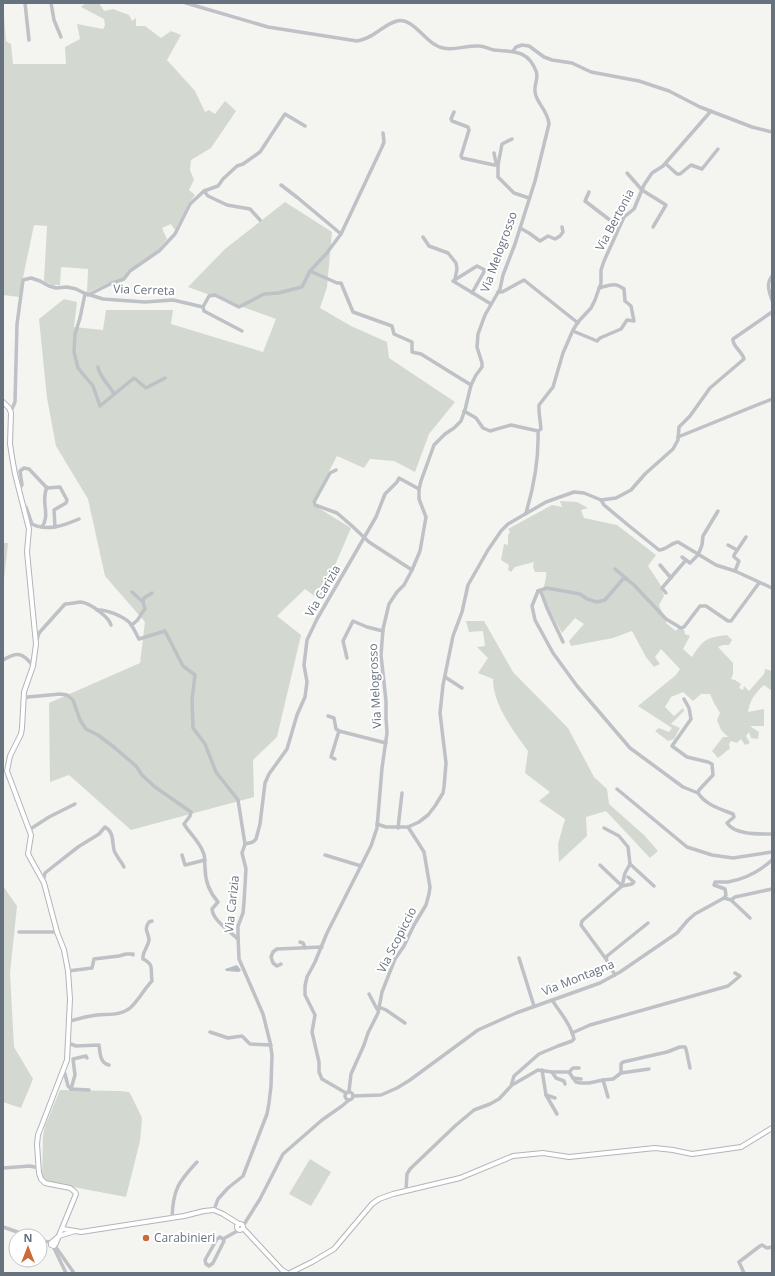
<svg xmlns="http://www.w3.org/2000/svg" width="775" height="1276" font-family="'Open Sans',sans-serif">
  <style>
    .green { fill: #d3d9d1 }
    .water { fill: #b5bec3 }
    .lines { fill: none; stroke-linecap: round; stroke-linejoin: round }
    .major-casing { stroke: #b2b5b9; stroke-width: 6 }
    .minor { stroke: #bec1c5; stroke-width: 3.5 }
    .major { stroke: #fff; stroke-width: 4 }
    .poi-dot { fill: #cc6a39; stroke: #fff; stroke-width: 1.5 }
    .labels { text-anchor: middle; stroke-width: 4; stroke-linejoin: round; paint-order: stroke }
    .street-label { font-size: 12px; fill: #67727f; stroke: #fff }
    .poi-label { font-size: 12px; fill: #67727f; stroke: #fff; text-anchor: start }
  </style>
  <rect width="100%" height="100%" fill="#f4f4f1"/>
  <g class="green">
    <polygon points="3,3 6,41 11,44 13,64 66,64 65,47 80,39 77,24 103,29 105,25 104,19 81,7 86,3 99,3 104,11 113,9 129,15 132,21 136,18 136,26 145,26 161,38 171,31 181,35 167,60 195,91 205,112 209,110 215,114 225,101 236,111 211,148 191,160 190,170 194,180 189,190 195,195 188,204 175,230 171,224 162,228 167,239 155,253 122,279 108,283 87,293 88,269 61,267 60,285 52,285 44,281 47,226 34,225 19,297 3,295"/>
    <polygon points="285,202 332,232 327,287 320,308 351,326 387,342 389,358 455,402 429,434 415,472 394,461 370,459 364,468 337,456 312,504 351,528 320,600 305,589 277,616 301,635 277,737 253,760 254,797 131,830 69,775 50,782 49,703 140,663 145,622 105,576 88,499 56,446 47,398 39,319 64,299 77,302 74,327 103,330 106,310 173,310 171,324 263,352 276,319 188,287 225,249"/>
    <path d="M560 501 577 502 588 508 581 510 584 518 617 525 656 555 648 566 660 584 664 596 659 605 667 624 676 631 678 628 684 630 685 634 690 636 683 649 692 657C704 639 705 638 727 635L732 640 729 645H723L718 647 733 663V674L731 679 735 680 741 684 739 688 743 690 744 686 749 691 764 674 765 669 772 671V691L764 685C756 692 749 701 748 712L764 709V726H750L759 732 758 739 751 738 749 732 746 736 750 743 745 745 741 739 737 743 731 741 729 744 730 749C725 751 723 755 718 758L712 751 723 737H728L721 730 717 720 720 713 714 703 710 694H701L693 701 683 692 671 697 665 707 674 716 683 708 684 711 671 724 680 728 674 739 668 741 655 731 659 728 669 732 672 728 638 706 676 675 680 669 661 649 655 657 660 664 654 667 646 657 632 631 613 638 571 646 569 641 584 624 575 618 562 633C557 623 543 601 543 591 544 584 547 579 546 572H535L533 567 534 562 515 567 511 572 508 570 509 565 501 560 504 544 508 545V535L510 532 508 529 552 505 562 507Z"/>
    <polygon points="3,543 8,543 3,588"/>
    <path d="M466 621H484L513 672 568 728 594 777 607 789 609 804 644 835 658 851 650 858 606 811 586 817 587 836 559 862 558 844 565 819 539 801 550 792 525 773 528 751C513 730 493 705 493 679L478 673 488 658 477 647 485 646 483 631 469 632Z"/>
    <polygon points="3,886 17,906 10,973 14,1047 33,1079 21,1108 3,1102"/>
    <polygon points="60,1090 120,1091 129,1092 131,1095 142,1118 140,1141 126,1197 47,1182 42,1178 43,1136 45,1126"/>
    <polygon points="310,1159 331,1172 311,1206 289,1194"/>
  </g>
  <polygon class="water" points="237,965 241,970 239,972 226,971 225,969"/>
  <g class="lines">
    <g class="major-casing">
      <g id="major">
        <polyline points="3,402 9,408 11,413 10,444 12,457 15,474 29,529 27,552 36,644 33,666 24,692 22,728 21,734 10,756 7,771 31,835 28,854 44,883 57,932 64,950 68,971 70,999 67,1060 38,1135 37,1144 39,1173 41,1179 45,1183 70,1188 75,1192 76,1194 56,1243"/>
        <circle cx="240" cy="1227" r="3"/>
        <polyline points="243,1228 282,1270 287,1273"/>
        <polyline points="63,1229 81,1232 184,1216 204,1211 214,1210 223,1214 239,1224"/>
        <polyline points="53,1241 56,1243 54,1246 51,1245 51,1243 59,1236 75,1231"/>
        <polyline points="290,1273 312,1262 334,1249 372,1204 379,1199 393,1194 460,1178 513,1156 543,1153 569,1157 655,1148 673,1150 692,1154 741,1147 772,1128"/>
      </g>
    </g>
    <g class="minor">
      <polyline points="25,3 29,40"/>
      <polyline points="51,3 54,20 61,37"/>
      <path d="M186 3 268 27 357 41C375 38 382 25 397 21 414 17 426 45 443 48 454 51 467 45 479 46 484 46 489 49 494 50 512 52 528 49 536 71 539 78 534 84 535 91 535 102 548 110 549 124L535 181 515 244 503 275 500 289 485 315 478 334 477 347 482 363V367L476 375 471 385 465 410 461 421 454 428 445 434 434 445 421 481 419 489V499L426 517 420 551 412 570 404 585 397 592 389 604 383 629 381 655 386 701V718L387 733 382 768 377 828 371 846 327 933 315 962 307 977 305 986V995L315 1015 312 1032 319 1062V1072L322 1079 346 1093"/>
      <polyline points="513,51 516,47 522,45 529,46 544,57 552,60 572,63 591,72 639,81 669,91 700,107 752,127 772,132"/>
      <polyline points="454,112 451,119 452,121 468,127 469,130 461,156 462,158 494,165 498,165 502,144 512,139"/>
      <polyline points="494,153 496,163 498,165 498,177 514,193 529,198"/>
      <polyline points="666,164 677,174 680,174 691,165 702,169 718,149"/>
      <polyline points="627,173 642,190 666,205 653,227"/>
      <polyline points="281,185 298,198 341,234 326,254 310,271"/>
      <polyline points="204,191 208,196 227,205 250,209 260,220"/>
      <polyline points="589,192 585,201 619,227"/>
      <polyline points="520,228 529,233 540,241 548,236 555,239 560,236 563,232 562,227"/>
      <polyline points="341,234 382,147 384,142 383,133"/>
      <polyline points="423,237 429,246 448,253 456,263 457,269 455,279"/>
      <path d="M772 276C766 284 769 291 772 300"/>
      <polyline points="498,292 502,292 524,280 578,323"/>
      <polyline points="472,293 485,270 477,266 453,281 491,304"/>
      <polyline points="85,294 80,318 75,334 74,352 78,368 93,386 100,406 134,378 146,388 165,378"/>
      <polyline points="88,295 110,284 124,279 130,271 159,251 175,234 190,204 204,191 218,186 223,179 237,166 243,164 260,152 285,114 305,126"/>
      <polyline points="203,307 204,311 242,331"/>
      <path d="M573 331 597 341 600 338 621 329 627 320 634 321 631 306 625 301 624 289C615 282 610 285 599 288"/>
      <path d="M98 367C99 376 110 386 114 394"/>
      <polyline points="11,411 15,402 17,324 23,280 31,278 40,281 49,286 56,288 67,287 76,289 84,293 103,299 145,302 173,300 203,307 209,296 215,295 239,307 264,294 278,293 302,287 310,271 337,283 341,283 353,312 392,326 394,334 412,342 412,352 421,354 471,385"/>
      <polyline points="464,411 476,418 483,428 490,431 511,425 538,431"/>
      <polyline points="678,437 772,399"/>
      <polyline points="336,470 330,473 314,502 315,505 337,513 351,525 369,542 412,570"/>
      <polyline points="19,489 22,485 20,471 24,468 29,469 47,488 60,487 67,500 66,503 54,510 55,527"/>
      <path d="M601 500 616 498 631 490 645 474 673 449 678 440 679 427 690 416 710 388 744 359C742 351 732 346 733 339L772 312"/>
      <path d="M24 507H26L32 524C47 532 65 525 79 519"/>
      <path d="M526 513C534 486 539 459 538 431L541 429 539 411V405L553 387 563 353 573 330 578 322 591 308 595 300 601 283V270L604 261 624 217 634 209 644 185 652 173 663 166 711 111"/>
      <path d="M42 527C51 514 40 502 47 487"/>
      <polyline points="728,545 737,550"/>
      <polyline points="682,557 690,563 698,555 702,545 703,536 718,511"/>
      <polyline points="660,565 671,578"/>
      <polyline points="615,569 634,585 666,619 681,628 684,627 700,606 706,606 728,621 731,621 759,583"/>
      <polyline points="735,571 739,561 734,557 734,555 746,537"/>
      <polyline points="538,591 547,588 580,594 587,599 597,602 605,600 623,579 626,579"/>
      <polyline points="666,593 662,588 686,560"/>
      <polyline points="143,602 144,598 152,593"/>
      <path d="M97 610C106 609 122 616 129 622 133 626 136 634 139 639L165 631 183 666 195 675 192 700 193 728 205 744 216 772 238 800 245 844"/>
      <path d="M131 625C141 620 138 616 145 609L143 602 132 592"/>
      <polyline points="563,642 547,608 541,592 538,591 532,606 535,620 553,653 577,686 630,748 683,787 698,793"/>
      <path d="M36 643 39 633 65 604C71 604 76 602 81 602 90 603 109 617 111 625"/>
      <polyline points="347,658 343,641 353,621 367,627 383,631"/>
      <path d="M3 660C18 651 23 653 33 666"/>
      <polyline points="445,677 462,688"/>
      <path d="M684 699 689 708 691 719 672 746 687 757 708 762 712 764 713 775 699 790 698 793C706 805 720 809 733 814L734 817 727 823C735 835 759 834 772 834"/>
      <path d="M23 701 25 698 28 697 60 694 67 695 73 700 80 720 86 729 98 735 115 748 136 766 142 775 155 787 191 812 190 816 184 824C190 834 199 841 203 852 206 857 204 862 205 867 205 880 209 892 218 902L212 909C213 921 230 931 238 939"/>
      <polyline points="328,716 334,718 336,729 339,731"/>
      <polyline points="335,759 331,757 339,731 386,743"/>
      <polyline points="617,789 687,847 712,855 733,858 772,852"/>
      <path d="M408 827 419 822 428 815 435 806 443 793 444 787 446 763 440 713 443 685 453 636 462 612 468 585 488 550 501 531 508 524 546 502 574 492 584 493 601 500 604 505 628 525 659 550C666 550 671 543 678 542L716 565 735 571 772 588"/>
      <polyline points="398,828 402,793"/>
      <polyline points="604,828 619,836 628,847 630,864"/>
      <polyline points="29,830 49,817 75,804"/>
      <polyline points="182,855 185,865 205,860"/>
      <polyline points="325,855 361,866"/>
      <polyline points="600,865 622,886 582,921 581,925 606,959"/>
      <polyline points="628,877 634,882 632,884 622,886 625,873 630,864 654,886"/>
      <path d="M43 881 45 873 50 869 78 847 99 834 105 827C114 832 112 841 114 850 116 856 121 861 124 867"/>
      <polyline points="724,898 731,900 735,897 772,889"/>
      <polyline points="731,900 750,918"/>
      <polyline points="19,932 57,932"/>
      <polyline points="300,942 303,943 305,948"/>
      <polyline points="519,958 534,1006"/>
      <polyline points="281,964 277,966 273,963 271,957 273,952 277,949 322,947"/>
      <polyline points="68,971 92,968 94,959 119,956 126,954 133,954 133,955"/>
      <polyline points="615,975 606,959 607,956 648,923"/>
      <polyline points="369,994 377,1009 379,1009"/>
      <polyline points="379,1007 386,1010 405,1023"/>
      <path d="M70 1021C77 1019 84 1017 91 1016 104 1013 119 1017 130 1008 139 1000 144 989 152 981 150 969 155 965 143 959 142 951 148 948 149 940 149 933 143 930 149 922L152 921"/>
      <polyline points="210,1032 228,1038 242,1036 250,1044 271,1045"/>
      <polyline points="572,1033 590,1025 728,986 740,976 735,973"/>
      <path d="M68 1043 76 1046 99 1045C100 1053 100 1063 109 1065"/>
      <polyline points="542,1070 546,1095 555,1098"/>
      <polyline points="63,1071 65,1074 68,1086 71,1089 89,1090"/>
      <polyline points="552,1072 556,1078 564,1081 565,1084"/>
      <polyline points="569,1072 573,1078 581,1079"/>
      <polyline points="621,1073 649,1069"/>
      <polyline points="573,1078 576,1082 580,1083 589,1083 603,1080 608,1097"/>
      <polyline points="603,1080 613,1079 621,1073 621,1064 623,1062 667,1052 680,1047 685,1047 686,1049 690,1068"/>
      <polyline points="512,1085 538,1070 552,1072 569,1072 573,1068 579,1068"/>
      <polyline points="71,1089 75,1075 73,1059 86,1056 87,1058"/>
      <polyline points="349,1091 351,1074 364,1045 368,1033 378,1013 382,992 395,959 404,946 414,925 426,905 429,894 430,887 424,852 419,844 408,827 386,827 377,824"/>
      <circle cx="349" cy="1096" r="4"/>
      <polyline points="546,1095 557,1114"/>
      <path d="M353 1096 381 1095 397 1088 410 1080 478 1030 516 1013 600 983 620 972 677 933 688 920 695 914 724 898 726 895 725 889 714 885 715 882C719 882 724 882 728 882 744 879 760 871 772 860"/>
      <polyline points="3,1168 30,1166 39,1168"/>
      <path d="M406 1190 407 1174 410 1169 455 1126 474 1110 490 1104 499 1099 511 1086 514 1076 539 1054 558 1046 572 1041 574 1039C571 1025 560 1012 552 1000"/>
      <polyline points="214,1210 218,1199 228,1188 243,1176 267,1114 269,1103 271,1086 272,1055 270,1042 263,1014 239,959 238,935 238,926 243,913 244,902 246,869 242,853 245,844 253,842 256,839 260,824 265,783 269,774 287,749 297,715 305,697 307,682 304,665 307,640 317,619 376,517 385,494 397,482 399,478 419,489"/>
      <path d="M172 1218C173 1190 178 1182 197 1162"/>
      <polyline points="243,1226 260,1199 283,1154 322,1120 342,1106 349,1100"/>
      <polyline points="3,1227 29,1236"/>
      <polyline points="223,1239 224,1241 213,1263 209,1266 206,1264 205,1260 217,1239 220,1237 223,1239 239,1230"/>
      <polyline points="40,1241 51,1242"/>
      <polyline points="53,1246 66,1273"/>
      <polyline points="55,1246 74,1273"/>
      <polyline points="744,1273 739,1262 760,1246 762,1245 767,1248 772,1247"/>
    </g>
    <use href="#major" class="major"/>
  </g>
  <circle class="poi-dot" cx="146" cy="1238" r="4"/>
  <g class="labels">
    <g class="street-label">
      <text transform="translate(615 220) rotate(-62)" y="4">Via Bertonia</text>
      <text transform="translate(499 252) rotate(-70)" y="4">Via Melogrosso</text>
      <text transform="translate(144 290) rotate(2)" y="4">Via Cerreta</text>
      <text transform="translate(323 591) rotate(-60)" y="4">Via Carizia</text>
      <text transform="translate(375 686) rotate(-93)" y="4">Via Melogrosso</text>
      <text transform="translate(232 904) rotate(-84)" y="4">Via Carizia</text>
      <text transform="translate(397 940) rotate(-63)" y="4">Via Scopiccio</text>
      <text transform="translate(578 978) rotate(-22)" y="4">Via Montagna</text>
    </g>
    <g class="poi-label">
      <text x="154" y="1242">Carabinieri</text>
    </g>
  </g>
  <rect width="775" height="1276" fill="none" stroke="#67727f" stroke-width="8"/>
  <g transform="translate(28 1248)"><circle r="19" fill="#ffffff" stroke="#c2c7cc"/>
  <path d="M0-3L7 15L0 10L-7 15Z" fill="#cc6a39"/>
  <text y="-6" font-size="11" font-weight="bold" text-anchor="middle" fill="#67727f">N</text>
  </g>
</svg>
